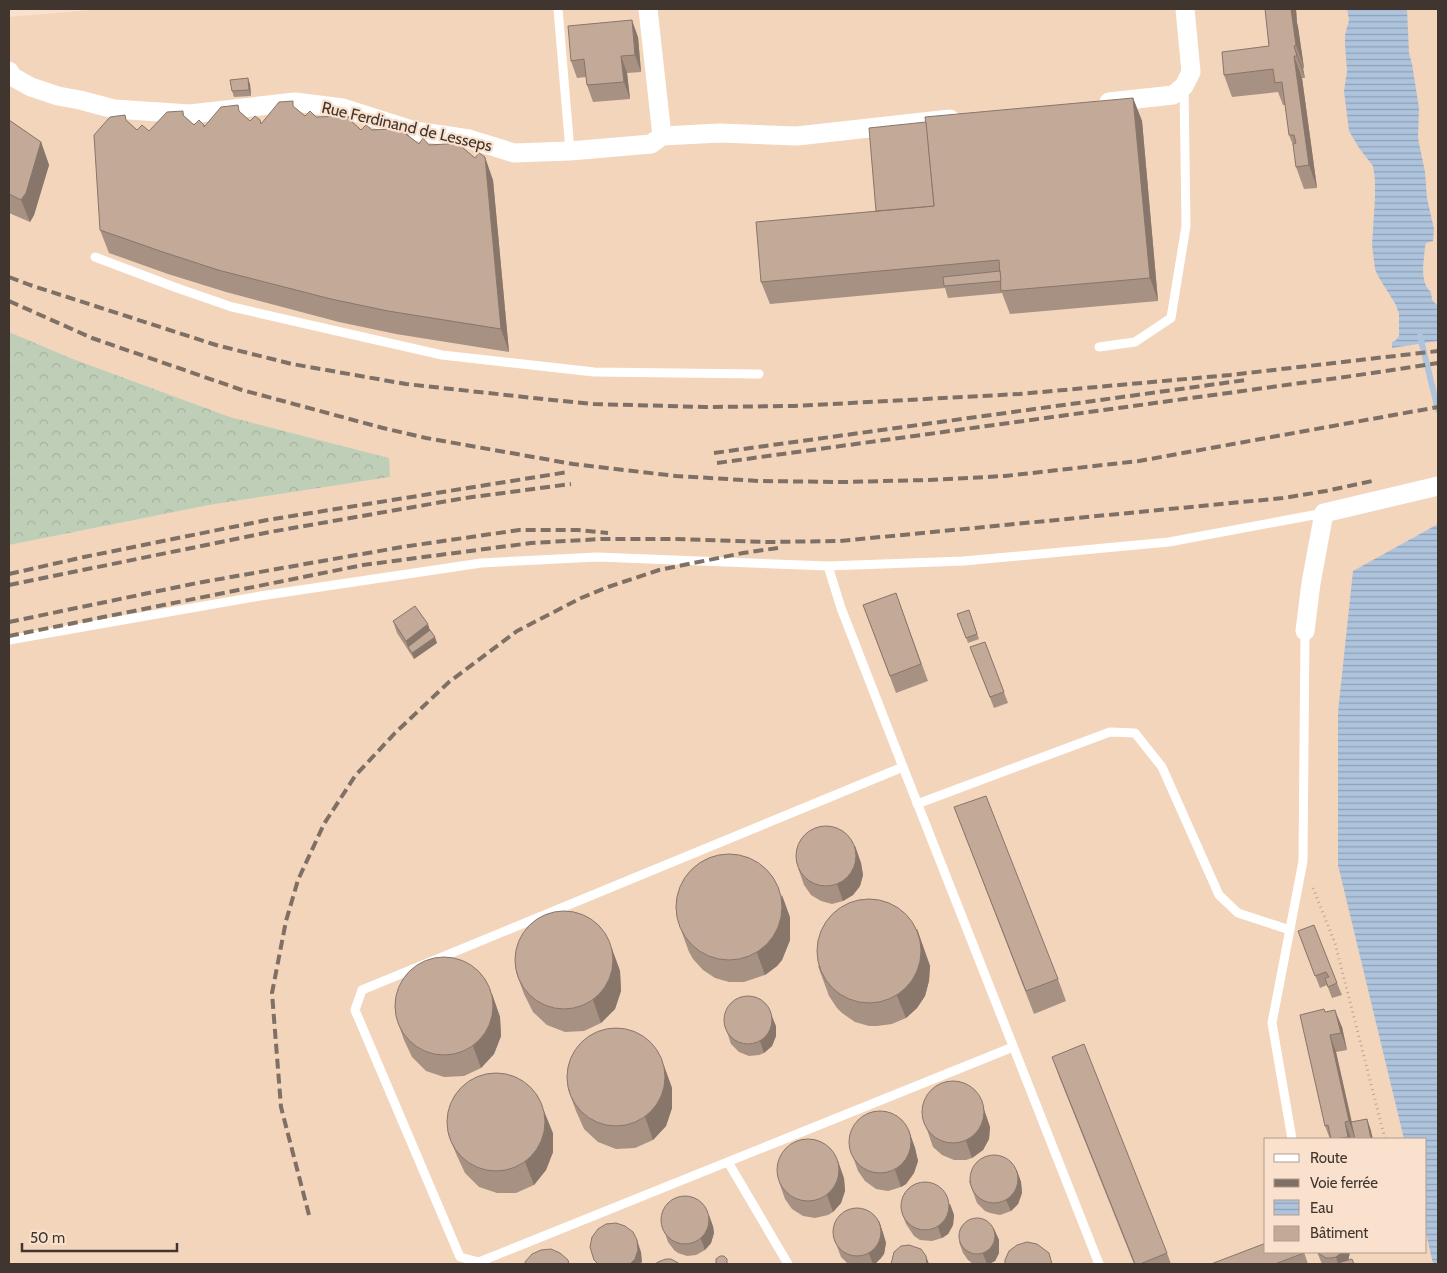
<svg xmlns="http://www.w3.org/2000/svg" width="1447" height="1273" font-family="Cabin,sans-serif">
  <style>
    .built { fill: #f3d5bc; fill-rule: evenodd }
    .forest { fill: url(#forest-crowns) }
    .water { fill: url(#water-rules) }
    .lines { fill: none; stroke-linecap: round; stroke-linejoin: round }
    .stream { stroke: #aec4dd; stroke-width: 6 }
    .path { stroke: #b9a596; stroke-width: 3; stroke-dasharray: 1 4; stroke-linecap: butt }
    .lane { stroke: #fff; stroke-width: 9 }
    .street { stroke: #fff; stroke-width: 19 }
    .rail { stroke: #7e7064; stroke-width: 4; stroke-dasharray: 10 5; stroke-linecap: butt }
    .wall { fill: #a79183 }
    .shaded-wall { fill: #88766a }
    .building { fill: #c2a998; stroke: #88766a }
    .labels { text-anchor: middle; stroke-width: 4.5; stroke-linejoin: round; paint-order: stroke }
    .street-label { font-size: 16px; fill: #40362f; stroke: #f9e1cd }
  </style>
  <defs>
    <pattern id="forest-crowns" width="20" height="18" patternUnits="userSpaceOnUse" patternTransform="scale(1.25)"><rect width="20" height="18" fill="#bfcfb7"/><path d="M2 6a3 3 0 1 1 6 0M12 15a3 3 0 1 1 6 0" fill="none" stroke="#a5b29e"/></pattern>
    <pattern id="water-rules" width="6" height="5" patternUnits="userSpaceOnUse" patternTransform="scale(1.25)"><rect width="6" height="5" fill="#aec4dd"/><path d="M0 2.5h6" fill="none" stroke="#8fa0b4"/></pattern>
  </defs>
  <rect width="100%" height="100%" fill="#f9e1cd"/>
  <path class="built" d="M103 9H1438V1264H9V545L209 505 389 477 388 458 230 417 73 359 9 332V17ZM1266 1139H1426V1252H1266Z"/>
  <polygon class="forest" points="9,332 73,359 230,417 389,458 390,477 209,505 9,545"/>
  <g class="water">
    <path d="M1347 9H1407L1409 53 1412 64 1419 108 1418 138 1425 172 1427 198 1434 229 1433 241 1426 243 1425 247C1424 261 1419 282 1431 292L1432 300 1438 306V341L1392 348V342L1395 341 1399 336V314L1396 305 1378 276 1375 269 1372 245 1375 198V180L1373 166 1359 148 1349 131 1344 91 1347 71 1345 44V35L1349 20Z"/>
    <polygon points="1438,524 1438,1264 1433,1264 1426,1233 1426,1139 1404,1139 1338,865 1338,712 1353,571"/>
  </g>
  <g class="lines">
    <polyline class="stream" points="1420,336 1438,410"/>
    <polyline class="path" points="1313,888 1335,943 1385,1139"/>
    <g class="lane">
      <polyline points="558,9 570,151"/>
      <polyline points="95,257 177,288 232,307 442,355 594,372 759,374"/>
      <polyline points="1099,347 1135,342 1171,318 1186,226 1184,86"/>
      <polyline points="828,566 841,608 903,767 1099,1264"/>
      <polyline points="9,640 260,596 481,563 597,557 828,566 964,561 1169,542 1324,513"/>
      <polyline points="903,767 362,990 355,1010 460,1257 479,1262 1013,1047"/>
      <polyline points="917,804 1110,732 1135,733 1162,767 1219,895 1238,913 1290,930"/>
      <polyline points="1292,1139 1272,1023 1303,861 1305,631"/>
      <polyline points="728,1162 788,1264"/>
    </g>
    <g class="street">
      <polyline points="648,9 662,136"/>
      <polyline points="9,71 13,77 31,87 58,96 80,100 114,109 190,114 295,102 343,108 415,131 469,139 514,153 570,151 651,144 662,136 720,133 797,136 950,119"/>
      <polyline points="1109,102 1173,95 1184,86 1191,72 1185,9"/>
      <polyline points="1305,631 1311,583 1324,513 1438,486"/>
    </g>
    <g class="rail">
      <polyline points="9,277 30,285 216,345 292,364 406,384 552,400 594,404 705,407 794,406 1019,394 1230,375 1438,351"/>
      <polyline points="9,301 92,338 242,390 383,428 426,438 573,464 676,476 760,481 843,482 929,480 1005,476 1139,461 1438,407"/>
      <polyline points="714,453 1246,380"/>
      <polyline points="717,463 1352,376 1438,363"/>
      <polyline points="9,574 84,557 267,520 568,472"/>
      <polyline points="9,585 270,532 465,498 571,484"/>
      <polyline points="9,622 197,583 402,547 519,530 578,530 608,533"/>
      <polyline points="9,636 363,565 531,543 602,539 676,539 768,542 840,541 1283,498 1326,491 1372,481"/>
      <polyline points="309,1215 281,1107 272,993 286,921 298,880 324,824 355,776 395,733 449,682 517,631 581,598 608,587 659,570 743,553 778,548"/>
    </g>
  </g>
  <g class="wall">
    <polygon points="1265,9 1296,9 1297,23 1298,27 1304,68 1303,69 1305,78 1302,78 1317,188 1304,189 1296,167 1294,148 1289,135 1285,105 1283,105 1278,92 1232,97 1224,75 1269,46"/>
    <polygon points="638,37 641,72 627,73 630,99 593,102 587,85 586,77 577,78 571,61"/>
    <polygon points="250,84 251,96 234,97 232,91"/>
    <polygon points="1133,98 1142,121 1158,301 1010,314 1002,293 948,298 945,288 770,304 761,282 876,211 926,122"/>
    <polygon points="295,108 305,116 350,120 361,130 406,128 409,136 419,144 429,145 462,143 464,149 493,180 509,352 396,334 339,322 226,292 168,274 109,253 100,230 127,121 137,130 149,131 183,111 184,116 194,125 204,125 205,126 241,113 250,121 261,123"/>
    <polygon points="9,120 41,142 49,165 34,215 30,222 9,213"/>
    <polygon points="896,593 928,681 896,693 863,605"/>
    <polygon points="969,610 979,639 968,643 957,614"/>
    <polygon points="393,621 430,630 437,643 414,659 397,633"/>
    <polygon points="985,642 1008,703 994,708 970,647"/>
    <polygon points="954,807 1058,979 1066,1001 1034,1014"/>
    <polygon points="855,846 861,863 863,875 860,886 853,895 843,901 832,904 821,901 811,895 804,885 798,868"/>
    <polygon points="790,917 790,940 782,960 777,966 765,975 744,982 729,982 715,978 703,970 693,959 689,952 681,930"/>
    <polygon points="917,929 930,966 929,981 925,996 917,1008 906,1018 892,1024 877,1026 869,1026 855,1022 842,1013 837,1008 829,996 818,966"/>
    <polygon points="1298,931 1337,983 1342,995 1332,998 1327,985 1320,988"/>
    <polygon points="612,949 620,971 621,991 615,1009 601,1023 584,1031 565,1032 547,1025 533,1012 524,994 516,972"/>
    <polygon points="492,994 500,1017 501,1036 494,1054 481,1068 464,1076 444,1077 426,1071 412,1057 404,1040 396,1017"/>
    <polygon points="1325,1012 1342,1027 1347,1050 1336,1052 1352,1122 1367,1119 1371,1131 1351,1139 1330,1139 1325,1126"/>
    <polygon points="724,1023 776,1026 776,1036 772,1046 764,1053 759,1055 749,1056 739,1052 731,1044"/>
    <polygon points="1052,1057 1167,1253 1171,1264 1134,1264 1060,1079"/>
    <polygon points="664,1066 672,1088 672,1108 666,1126 653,1140 635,1148 616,1149 598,1142 584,1129 576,1111 568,1089"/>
    <polygon points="980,1098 990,1127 989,1139 983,1150 972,1158 966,1160 954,1160 942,1155 933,1147 923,1118"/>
    <polygon points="909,1131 915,1148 918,1161 914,1173 906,1184 901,1187 888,1191 876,1189 865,1181 858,1171 852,1154"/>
    <polygon points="553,1133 553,1152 546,1170 534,1185 516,1193 497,1193 479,1187 465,1173 457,1156 448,1134"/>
    <polygon points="1017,1171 1021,1182 1022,1193 1018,1204 1011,1211 1000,1215 990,1213 985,1211 977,1203 969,1181"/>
    <polygon points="844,1178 845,1191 841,1203 833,1212 828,1215 815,1218 803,1216 792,1209 785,1199 779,1182"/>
    <polygon points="950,1204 954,1215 953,1225 948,1234 942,1238 932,1241 920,1240 914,1236 906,1224 902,1213"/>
    <polygon points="879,1221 883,1233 886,1243 884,1254 881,1258 875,1264 848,1264 841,1257 833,1236"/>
    <polygon points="662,1224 713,1226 714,1233 711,1243 705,1250 696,1255 687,1256 678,1253 674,1250 668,1242"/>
    <polygon points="994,1229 999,1240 999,1253 995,1261 989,1264 973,1264 968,1260 963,1253 959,1242"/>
    <polygon points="1304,1252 1308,1264 1211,1264"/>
    <polygon points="1317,1252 1350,1252 1348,1260 1354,1264 1322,1264"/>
  </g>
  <g class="shaded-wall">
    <polygon points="1291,9 1296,9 1297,23 1298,27 1304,68 1296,45"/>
    <polygon points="632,20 638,37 641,72 635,55"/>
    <polygon points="1294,46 1303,69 1305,78 1297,56"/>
    <polygon points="621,56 627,73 630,99 624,82"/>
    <polygon points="1294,56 1302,78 1317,188 1309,165"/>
    <polygon points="248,78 250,84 251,96 249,90"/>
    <polygon points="1133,98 1142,121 1158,301 1150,278"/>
    <polygon points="41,142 49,165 34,215 30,222 21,200"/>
    <polygon points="485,157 493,180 509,352 501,329"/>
    <polygon points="428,624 432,636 408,647 410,653 406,641"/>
    <polygon points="435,637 437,643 414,659 412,653"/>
    <polygon points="855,846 861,863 863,875 860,886 853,895 843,901 837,884"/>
    <polygon points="782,895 790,917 790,940 782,960 777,966 765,975 757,953"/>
    <polygon points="917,929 930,966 929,981 925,996 917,1008 906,1018 897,996"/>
    <polygon points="612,949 620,971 621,991 615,1009 601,1023 593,1000"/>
    <polygon points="492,994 500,1017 501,1036 494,1054 481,1068 473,1046"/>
    <polygon points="1335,1010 1342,1027 1347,1050 1341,1033"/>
    <polygon points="771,1014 776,1026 776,1036 772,1046 764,1053 760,1041"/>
    <polygon points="1330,1035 1336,1052 1355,1138 1349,1121"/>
    <polygon points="664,1066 672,1088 672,1108 666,1126 653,1140 645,1117"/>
    <polygon points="980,1098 990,1127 989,1139 983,1150 972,1158 966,1141"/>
    <polygon points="544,1111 553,1133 553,1152 546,1170 534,1185 525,1162"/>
    <polygon points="1367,1119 1371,1131 1373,1139 1371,1139"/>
    <polygon points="1345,1122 1351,1139 1349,1139 1348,1137"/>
    <polygon points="909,1131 915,1148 918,1161 914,1173 906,1184 901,1187 895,1170"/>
    <polygon points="838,1161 844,1178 845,1191 841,1203 833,1212 827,1195"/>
    <polygon points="1017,1171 1021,1182 1022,1193 1018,1204 1011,1211 1006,1200"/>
    <polygon points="950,1204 954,1215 953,1225 948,1234 942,1238 938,1227"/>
    <polygon points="709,1215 713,1226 714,1233 711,1243 705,1250 701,1239"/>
    <polygon points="879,1221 883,1233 886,1243 884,1254 881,1258 875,1264 873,1264 869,1254"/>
    <polygon points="994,1229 999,1240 999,1253 995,1261 989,1264 987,1264 983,1254"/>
    <polygon points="637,1240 641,1252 642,1261 641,1264 630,1264"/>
    <polygon points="1342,1252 1350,1252 1348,1262 1338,1264 1336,1257"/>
    <polygon points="926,1256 929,1264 927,1264"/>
  </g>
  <g class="building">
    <polygon points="1265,9 1291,9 1296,45 1294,46 1297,56 1294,56 1309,165 1296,167 1293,144 1296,143 1294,135 1289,135 1282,82 1275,83 1273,69 1224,75 1222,52 1269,46"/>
    <polygon points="632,20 635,55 621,56 624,82 587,85 584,59 571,61 568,26"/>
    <polygon points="248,78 249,90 232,91 230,80"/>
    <polygon points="1133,98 1150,278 1001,291 999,260 761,282 756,222 934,206 925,117"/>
    <polygon points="293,101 293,106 305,116 310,111 316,117 348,116 349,119 361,130 366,125 372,130 406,128 406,134 419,144 423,138 429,145 462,143 462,147 475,158 479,153 485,157 501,329 388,311 331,299 218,270 160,251 100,230 94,135 110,117 125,115 126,120 137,130 142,125 149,131 167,112 183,111 183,115 194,125 199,120 204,125 204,127 221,107 238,105 239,111 250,121 255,116 260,120 261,124 279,102"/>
    <polygon points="9,120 41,142 26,193 21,200 9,194"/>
    <polygon points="926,122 934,206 876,211 869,128"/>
    <polygon points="1000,271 1001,281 944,286 943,277"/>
    <polygon points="896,593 921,664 890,676 863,605"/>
    <polygon points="415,606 428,624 406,641 393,621"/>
    <polygon points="969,610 977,634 966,638 957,614"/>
    <polygon points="430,630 435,637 412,653 408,647"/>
    <polygon points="985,642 1004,692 990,697 970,647"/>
    <polygon points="986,796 1058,979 1026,991 954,807"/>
    <circle cx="826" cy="856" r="30"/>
    <circle cx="729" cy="907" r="53"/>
    <circle cx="869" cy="951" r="52"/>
    <circle cx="564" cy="960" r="49"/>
    <polygon points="1314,925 1337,983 1328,987 1325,978 1329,977 1326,972 1315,976 1298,931"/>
    <circle cx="444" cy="1006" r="49"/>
    <circle cx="748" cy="1020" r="24"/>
    <polygon points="1324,1009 1325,1012 1335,1010 1341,1033 1330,1035 1349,1121 1345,1122 1348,1137 1336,1139 1331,1139 1328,1125 1325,1126 1300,1015"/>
    <circle cx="616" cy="1077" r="49"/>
    <polygon points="1084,1044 1167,1253 1140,1264 1135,1264 1052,1057"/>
    <circle cx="496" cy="1122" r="49"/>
    <circle cx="953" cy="1112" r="31"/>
    <circle cx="880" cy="1142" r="31"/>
    <polygon points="1367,1119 1371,1139 1355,1139 1351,1122"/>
    <circle cx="808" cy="1170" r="31"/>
    <circle cx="994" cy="1179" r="24"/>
    <circle cx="925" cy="1206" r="24"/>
    <circle cx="685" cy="1220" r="24"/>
    <circle cx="857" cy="1232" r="24"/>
    <circle cx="977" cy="1236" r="18"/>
    <polygon points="616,1223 625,1226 633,1232 637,1240 638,1250 635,1259 630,1264 598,1264 594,1260 590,1247 592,1237 598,1229 606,1224"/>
    <polygon points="1027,1242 1037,1244 1049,1253 1052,1264 1005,1264 1005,1260 1009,1251 1017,1245"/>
    <polygon points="1266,1243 1266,1252 1304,1252 1304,1253 1275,1264 1211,1264"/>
    <polygon points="909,1245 921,1249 926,1256 927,1264 891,1264 894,1252 901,1246"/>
    <polygon points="551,1249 560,1253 568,1260 569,1264 525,1264 525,1262 532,1254 541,1250"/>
    <polygon points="1318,1252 1342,1252 1336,1257 1331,1258 1326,1258 1318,1253"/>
    <polygon points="720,1256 724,1256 727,1259 727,1264 716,1264 716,1259"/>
    <polygon points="666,1259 671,1259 680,1264 655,1264 658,1262"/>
    <polygon points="1352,1259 1354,1264 1338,1264 1338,1263"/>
  </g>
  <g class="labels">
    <g class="street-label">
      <text transform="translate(407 126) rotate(13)" y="6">Rue Ferdinand de Lesseps</text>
    </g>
  </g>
  <rect width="1447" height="1273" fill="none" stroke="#40362f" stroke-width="20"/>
  <rect x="1264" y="1138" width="162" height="115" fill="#f9e1cd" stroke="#af9d8e"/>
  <rect x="1274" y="1154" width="25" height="8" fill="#ffffff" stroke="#af9d8e"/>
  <text x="1310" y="1163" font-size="15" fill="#40362f">Route</text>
  <rect x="1274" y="1179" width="25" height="8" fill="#7e7064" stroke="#af9d8e"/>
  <text x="1310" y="1188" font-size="15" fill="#40362f">Voie ferrée</text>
  <rect x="1274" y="1200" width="25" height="15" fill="url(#water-rules)" stroke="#af9d8e"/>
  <text x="1310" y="1213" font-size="15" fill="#40362f">Eau</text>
  <rect x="1274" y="1226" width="25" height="15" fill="#c2a998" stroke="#af9d8e"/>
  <text x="1310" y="1238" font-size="15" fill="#40362f">Bâtiment</text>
  <path d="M22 1243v8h155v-8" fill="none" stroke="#40362f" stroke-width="2.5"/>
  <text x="30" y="1243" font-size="15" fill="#40362f" stroke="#f9e1cd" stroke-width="4" paint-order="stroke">50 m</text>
</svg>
